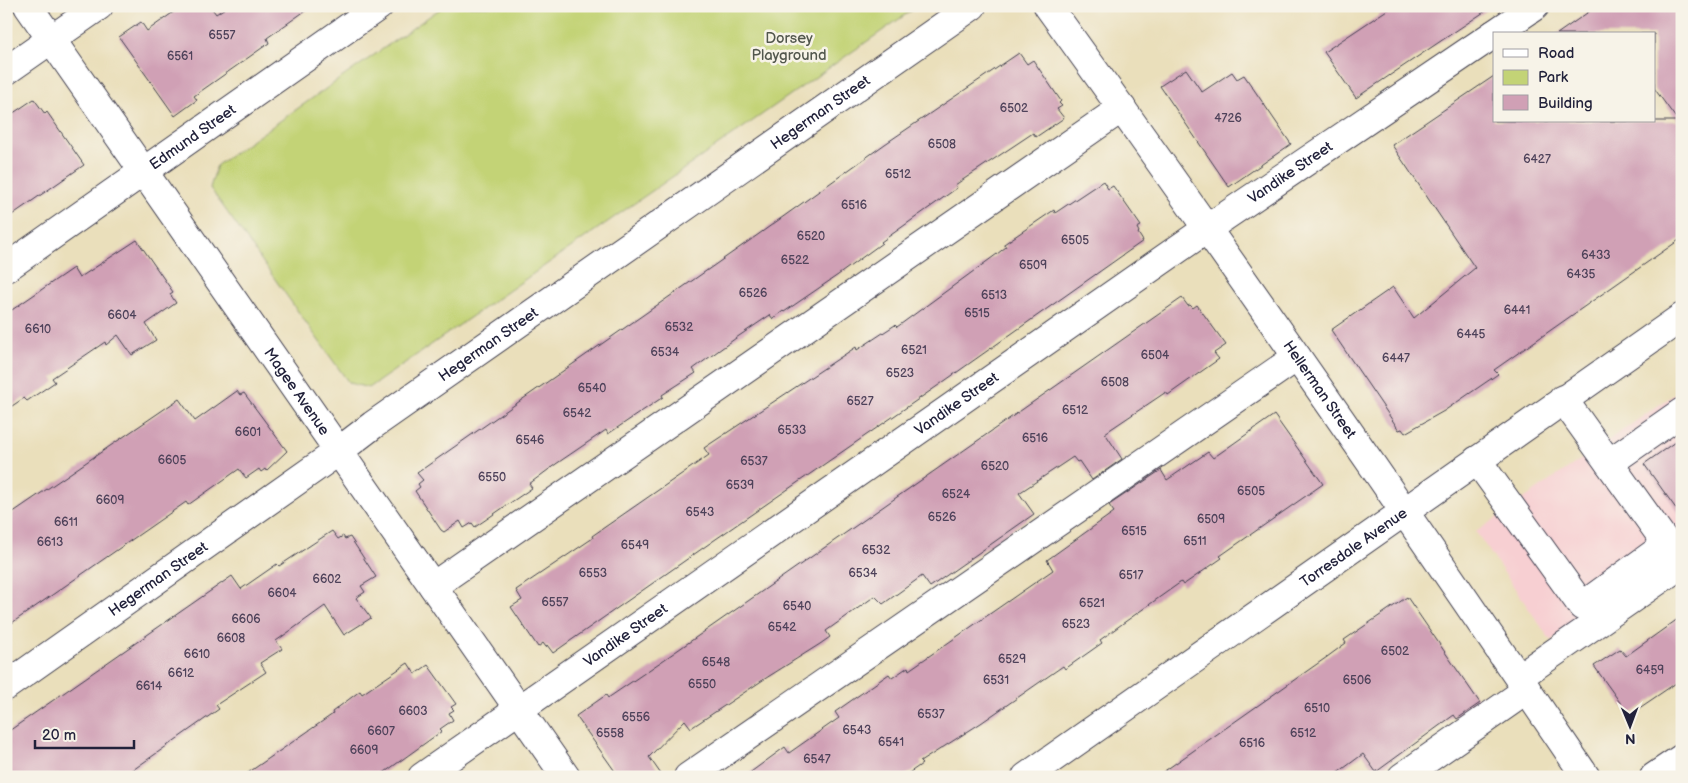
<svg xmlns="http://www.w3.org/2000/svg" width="1688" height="783" font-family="'Balsamiq Sans',sans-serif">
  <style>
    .built { fill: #f7cfd2 }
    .green { fill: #c3d376; stroke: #727a58 }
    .building { fill: #d0a0b5 }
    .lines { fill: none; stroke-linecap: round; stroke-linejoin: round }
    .minor-casing { stroke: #403e4e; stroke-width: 30 }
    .minor { stroke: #fff; stroke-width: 28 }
    .labels { text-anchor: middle; stroke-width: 5; stroke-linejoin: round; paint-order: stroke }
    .number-label { font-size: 12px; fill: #4e425a }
    .park-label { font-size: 15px; fill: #52574d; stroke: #f7f3e8 }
    .street-label { font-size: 15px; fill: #22223b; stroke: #f7f3e8 }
  </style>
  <rect width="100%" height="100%" fill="#f7f3e8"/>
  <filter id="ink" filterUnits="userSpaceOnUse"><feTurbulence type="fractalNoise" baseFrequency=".02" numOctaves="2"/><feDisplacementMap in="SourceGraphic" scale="10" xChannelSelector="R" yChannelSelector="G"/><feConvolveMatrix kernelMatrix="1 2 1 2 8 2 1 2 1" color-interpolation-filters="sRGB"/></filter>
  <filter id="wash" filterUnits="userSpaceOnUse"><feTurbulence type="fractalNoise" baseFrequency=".0096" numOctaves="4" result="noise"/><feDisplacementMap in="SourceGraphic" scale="20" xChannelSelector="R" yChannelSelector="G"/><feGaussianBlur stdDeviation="1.12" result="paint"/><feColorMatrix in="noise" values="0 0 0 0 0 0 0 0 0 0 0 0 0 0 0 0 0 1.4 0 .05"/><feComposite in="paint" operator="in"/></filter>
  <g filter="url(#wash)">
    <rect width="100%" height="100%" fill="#eadfbb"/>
    <polygon class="built" points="1682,389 1682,549 1551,641 1476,532"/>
    <polygon class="green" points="444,6 918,6 369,388 349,383 210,188 217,165"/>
    <g id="blocks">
      <g class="building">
        <polygon points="182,6 210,6 216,14 228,6 312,6 267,38 269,43 194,96 197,100 175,116 119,37 141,22 147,31"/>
        <polygon points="1393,6 1493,6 1356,98 1324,52"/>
        <polygon points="1597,6 1682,6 1682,238 1494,370 1498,374 1444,411 1405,433 1402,429 1399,430 1331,330 1393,287 1414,318 1475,268 1392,145 1494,76 1494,121 1678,121 1654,88 1654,34 1557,34"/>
        <polygon points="1019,53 1027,64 1033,60 1061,101 1059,103 1062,106 1057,109 1064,118 1036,137 1033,133 955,185 957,188 881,242 882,243 838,275 784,312 783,311 773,319 770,315 736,338 693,369 696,373 662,395 663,397 608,434 606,430 556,464 529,484 532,488 475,527 472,523 464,528 460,521 444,532 441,530 415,491 420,487 418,484 423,480 417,473 759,234 885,144"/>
        <polygon points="1186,69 1202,92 1232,72 1237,79 1244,75 1291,144 1229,187 1160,86"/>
        <polygon points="34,99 45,114 47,112 84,165 6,219 6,118"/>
        <polygon points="1103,181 1108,189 1113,186 1141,226 1137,228 1139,232 1138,233 1143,241 936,387 713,541 553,653 547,645 546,647 543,643 538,647 511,607 522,600 516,590 593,538 592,536 709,455 704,448 856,347 857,350 895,325 897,327 997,254 1006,247 1004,244 1054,210 1055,213"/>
        <polygon points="137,240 173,292 170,294 176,303 146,324 156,340 132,355 118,335 106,345 105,342 52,378 55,382 27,401 24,398 6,410 6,314 73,268 79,278"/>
        <polygon points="1182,298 1188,306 1190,305 1193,308 1197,305 1226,345 1214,353 1219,359 1168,395 1166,392 1105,433 1122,459 1092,480 1079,461 1077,462 1073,457 1019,493 1034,514 930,587 922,576 883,604 875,596 826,631 830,637 820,644 763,680 691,728 685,720 649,757 663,777 619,777 576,716 606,695 608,698 665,659"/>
        <polygon points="237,391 240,395 244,393 287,451 266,471 265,469 261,472 259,469 246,478 239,469 188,505 186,502 6,627 6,517 179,399 195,421"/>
        <polygon points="1274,415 1323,484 1220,556 1222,558 1183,585 1181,582 1122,624 1100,640 1102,643 1065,669 1063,666 981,723 920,762 922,764 903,777 744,777 785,747 789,753 839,718 835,712 889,674 892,678 908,667 909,670 1053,570 1047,560 1114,512 1109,505 1161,470 1167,480 1208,452 1213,458"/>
        <polygon points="1682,437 1682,517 1644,464"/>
        <polygon points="332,531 338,539 343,536 345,539 350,537 376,577 361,586 365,592 356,598 371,618 344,635 325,606 276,641 282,649 260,663 266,672 216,705 219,709 123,777 6,777 6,733 232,576 241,589 277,564 279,566"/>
        <polygon points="1407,597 1480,703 1457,719 1454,715 1376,772 1363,754 1332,777 1156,777 1327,657 1346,643 1344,640"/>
        <polygon points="1682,616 1682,679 1629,715 1594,666 1620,649 1626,656"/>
        <polygon points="408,663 415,674 428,665 456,704 451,707 454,710 449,713 453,720 440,729 442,731 378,777 242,777 333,714 332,712 360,691 362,694"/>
      </g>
    </g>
  </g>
  <g filter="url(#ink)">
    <use href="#blocks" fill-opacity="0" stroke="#403e4e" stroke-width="1"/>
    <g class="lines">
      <g class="minor-casing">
        <g id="minor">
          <path id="s1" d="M28 6 566 777"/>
          <path id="s2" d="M1048 6C1232 260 1410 518 1586 777"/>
          <polyline points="1494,34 1535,6"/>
          <polyline points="6,71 99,6"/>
          <path id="s3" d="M6 268 379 6"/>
          <polyline points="1477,460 1582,606 1667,544 1563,399"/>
          <polyline points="1609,463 1682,412"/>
          <polyline points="433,586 1122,108"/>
          <polyline points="1519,677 1682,564"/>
          <path id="s4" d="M6 686 339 451 373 425 972 6"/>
          <path id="s5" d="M422 777 1208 228 1494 34"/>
          <polyline points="688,777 1297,357"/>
          <path id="s6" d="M1026 777 1682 317"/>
          <polyline points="1402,777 1527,690"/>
          <polyline points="1654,777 1682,758"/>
        </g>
      </g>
      <use href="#minor" class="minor"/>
    </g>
  </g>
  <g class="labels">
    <g class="number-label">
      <text x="222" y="39">6557</text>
      <text x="180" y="60">6561</text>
      <text x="1014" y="112">6502</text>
      <text x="1228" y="122">4726</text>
      <text x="942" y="148">6508</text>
      <text x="1537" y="163">6427</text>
      <text x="898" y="178">6512</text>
      <text x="854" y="209">6516</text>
      <text x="811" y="240">6520</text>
      <text x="1075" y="244">6505</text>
      <text x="1596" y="259">6433</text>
      <text x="795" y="264">6522</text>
      <text x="1033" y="269">6509</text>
      <text x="1581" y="278">6435</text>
      <text x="753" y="297">6526</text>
      <text x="994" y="299">6513</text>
      <text x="1517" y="314">6441</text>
      <text x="977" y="317">6515</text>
      <text x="122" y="319">6604</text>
      <text x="679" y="331">6532</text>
      <text x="38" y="333">6610</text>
      <text x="1471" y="338">6445</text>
      <text x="914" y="354">6521</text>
      <text x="665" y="356">6534</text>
      <text x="1155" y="359">6504</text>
      <text x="1396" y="362">6447</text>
      <text x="900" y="377">6523</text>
      <text x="1115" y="386">6508</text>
      <text x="592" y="392">6540</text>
      <text x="860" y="405">6527</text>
      <text x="1075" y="414">6512</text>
      <text x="577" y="417">6542</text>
      <text x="792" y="434">6533</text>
      <text x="248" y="436">6601</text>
      <text x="1035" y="442">6516</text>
      <text x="530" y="444">6546</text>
      <text x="172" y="464">6605</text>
      <text x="754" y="465">6537</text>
      <text x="995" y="470">6520</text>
      <text x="492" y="481">6550</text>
      <text x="740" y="489">6539</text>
      <text x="1251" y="495">6505</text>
      <text x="956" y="498">6524</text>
      <text x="110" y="504">6609</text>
      <text x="700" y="516">6543</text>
      <text x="942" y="521">6526</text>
      <text x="1211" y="523">6509</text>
      <text x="66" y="526">6611</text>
      <text x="1134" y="535">6515</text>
      <text x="1195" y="545">6511</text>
      <text x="50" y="546">6613</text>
      <text x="635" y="549">6549</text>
      <text x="876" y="554">6532</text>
      <text x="593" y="577">6553</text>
      <text x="863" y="577">6534</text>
      <text x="1131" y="579">6517</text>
      <text x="327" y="583">6602</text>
      <text x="282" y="597">6604</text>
      <text x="555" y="606">6557</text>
      <text x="1092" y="607">6521</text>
      <text x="797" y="610">6540</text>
      <text x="246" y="623">6606</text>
      <text x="1076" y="628">6523</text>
      <text x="782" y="631">6542</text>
      <text x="231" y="642">6608</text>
      <text x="1395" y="655">6502</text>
      <text x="197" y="658">6610</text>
      <text x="1012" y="663">6529</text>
      <text x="716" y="666">6548</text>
      <text x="1650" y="674">6459</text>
      <text x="181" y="677">6612</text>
      <text x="996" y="684">6531</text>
      <text x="1357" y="684">6506</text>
      <text x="702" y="688">6550</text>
      <text x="149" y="690">6614</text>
      <text x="1317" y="712">6510</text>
      <text x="413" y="715">6603</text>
      <text x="931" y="718">6537</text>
      <text x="636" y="721">6556</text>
      <text x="857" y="734">6543</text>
      <text x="381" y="735">6607</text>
      <text x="610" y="737">6558</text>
      <text x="1303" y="737">6512</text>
      <text x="891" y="746">6541</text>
      <text x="1252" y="747">6516</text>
      <text x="364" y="754">6609</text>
      <text x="817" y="763">6547</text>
    </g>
    <g class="park-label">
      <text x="789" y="43">Dorsey<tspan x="789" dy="17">Playground</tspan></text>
    </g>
    <g class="street-label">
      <text dy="5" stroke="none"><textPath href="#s4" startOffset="996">Hegerman Street</textPath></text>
      <text dy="5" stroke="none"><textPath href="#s3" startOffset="228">Edmund Street</textPath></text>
      <text dy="5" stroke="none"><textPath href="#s5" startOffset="1058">Vandike Street</textPath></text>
      <text dy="5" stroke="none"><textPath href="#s4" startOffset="591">Hegerman Street</textPath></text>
      <text dy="5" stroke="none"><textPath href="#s2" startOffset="470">Hellerman Street</textPath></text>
      <text dy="5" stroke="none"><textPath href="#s1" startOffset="470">Magee Avenue</textPath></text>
      <text dy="5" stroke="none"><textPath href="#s5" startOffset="652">Vandike Street</textPath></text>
      <text dy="5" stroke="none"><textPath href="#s6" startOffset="400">Torresdale Avenue</textPath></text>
      <text dy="5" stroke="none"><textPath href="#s4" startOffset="186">Hegerman Street</textPath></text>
      <text dy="5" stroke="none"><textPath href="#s5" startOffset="248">Vandike Street</textPath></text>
    </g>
  </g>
  <rect width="1688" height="783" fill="none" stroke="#f7f3e8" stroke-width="25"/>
  <rect x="1493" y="32" width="162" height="90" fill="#f7f3e8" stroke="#a29fa3"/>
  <rect x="1503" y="49" width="25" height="8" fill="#ffffff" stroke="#a29fa3"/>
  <text x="1538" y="58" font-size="15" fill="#22223b">Road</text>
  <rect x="1503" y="70" width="25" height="15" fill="#c3d376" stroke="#a29fa3"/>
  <text x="1538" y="82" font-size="15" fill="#22223b">Park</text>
  <rect x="1503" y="95" width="25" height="15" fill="#d0a0b5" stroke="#a29fa3"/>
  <text x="1538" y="108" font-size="15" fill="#22223b">Building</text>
  <g transform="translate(1630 726) rotate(179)" stroke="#f7f3e8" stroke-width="4" paint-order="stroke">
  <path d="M0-4L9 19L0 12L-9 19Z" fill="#22223b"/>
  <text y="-8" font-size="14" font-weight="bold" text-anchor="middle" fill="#22223b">N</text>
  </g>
  <path d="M35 740v8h99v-8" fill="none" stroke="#22223b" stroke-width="2.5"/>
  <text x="42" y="740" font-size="15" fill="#22223b" stroke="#f7f3e8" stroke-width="4" paint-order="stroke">20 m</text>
</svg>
